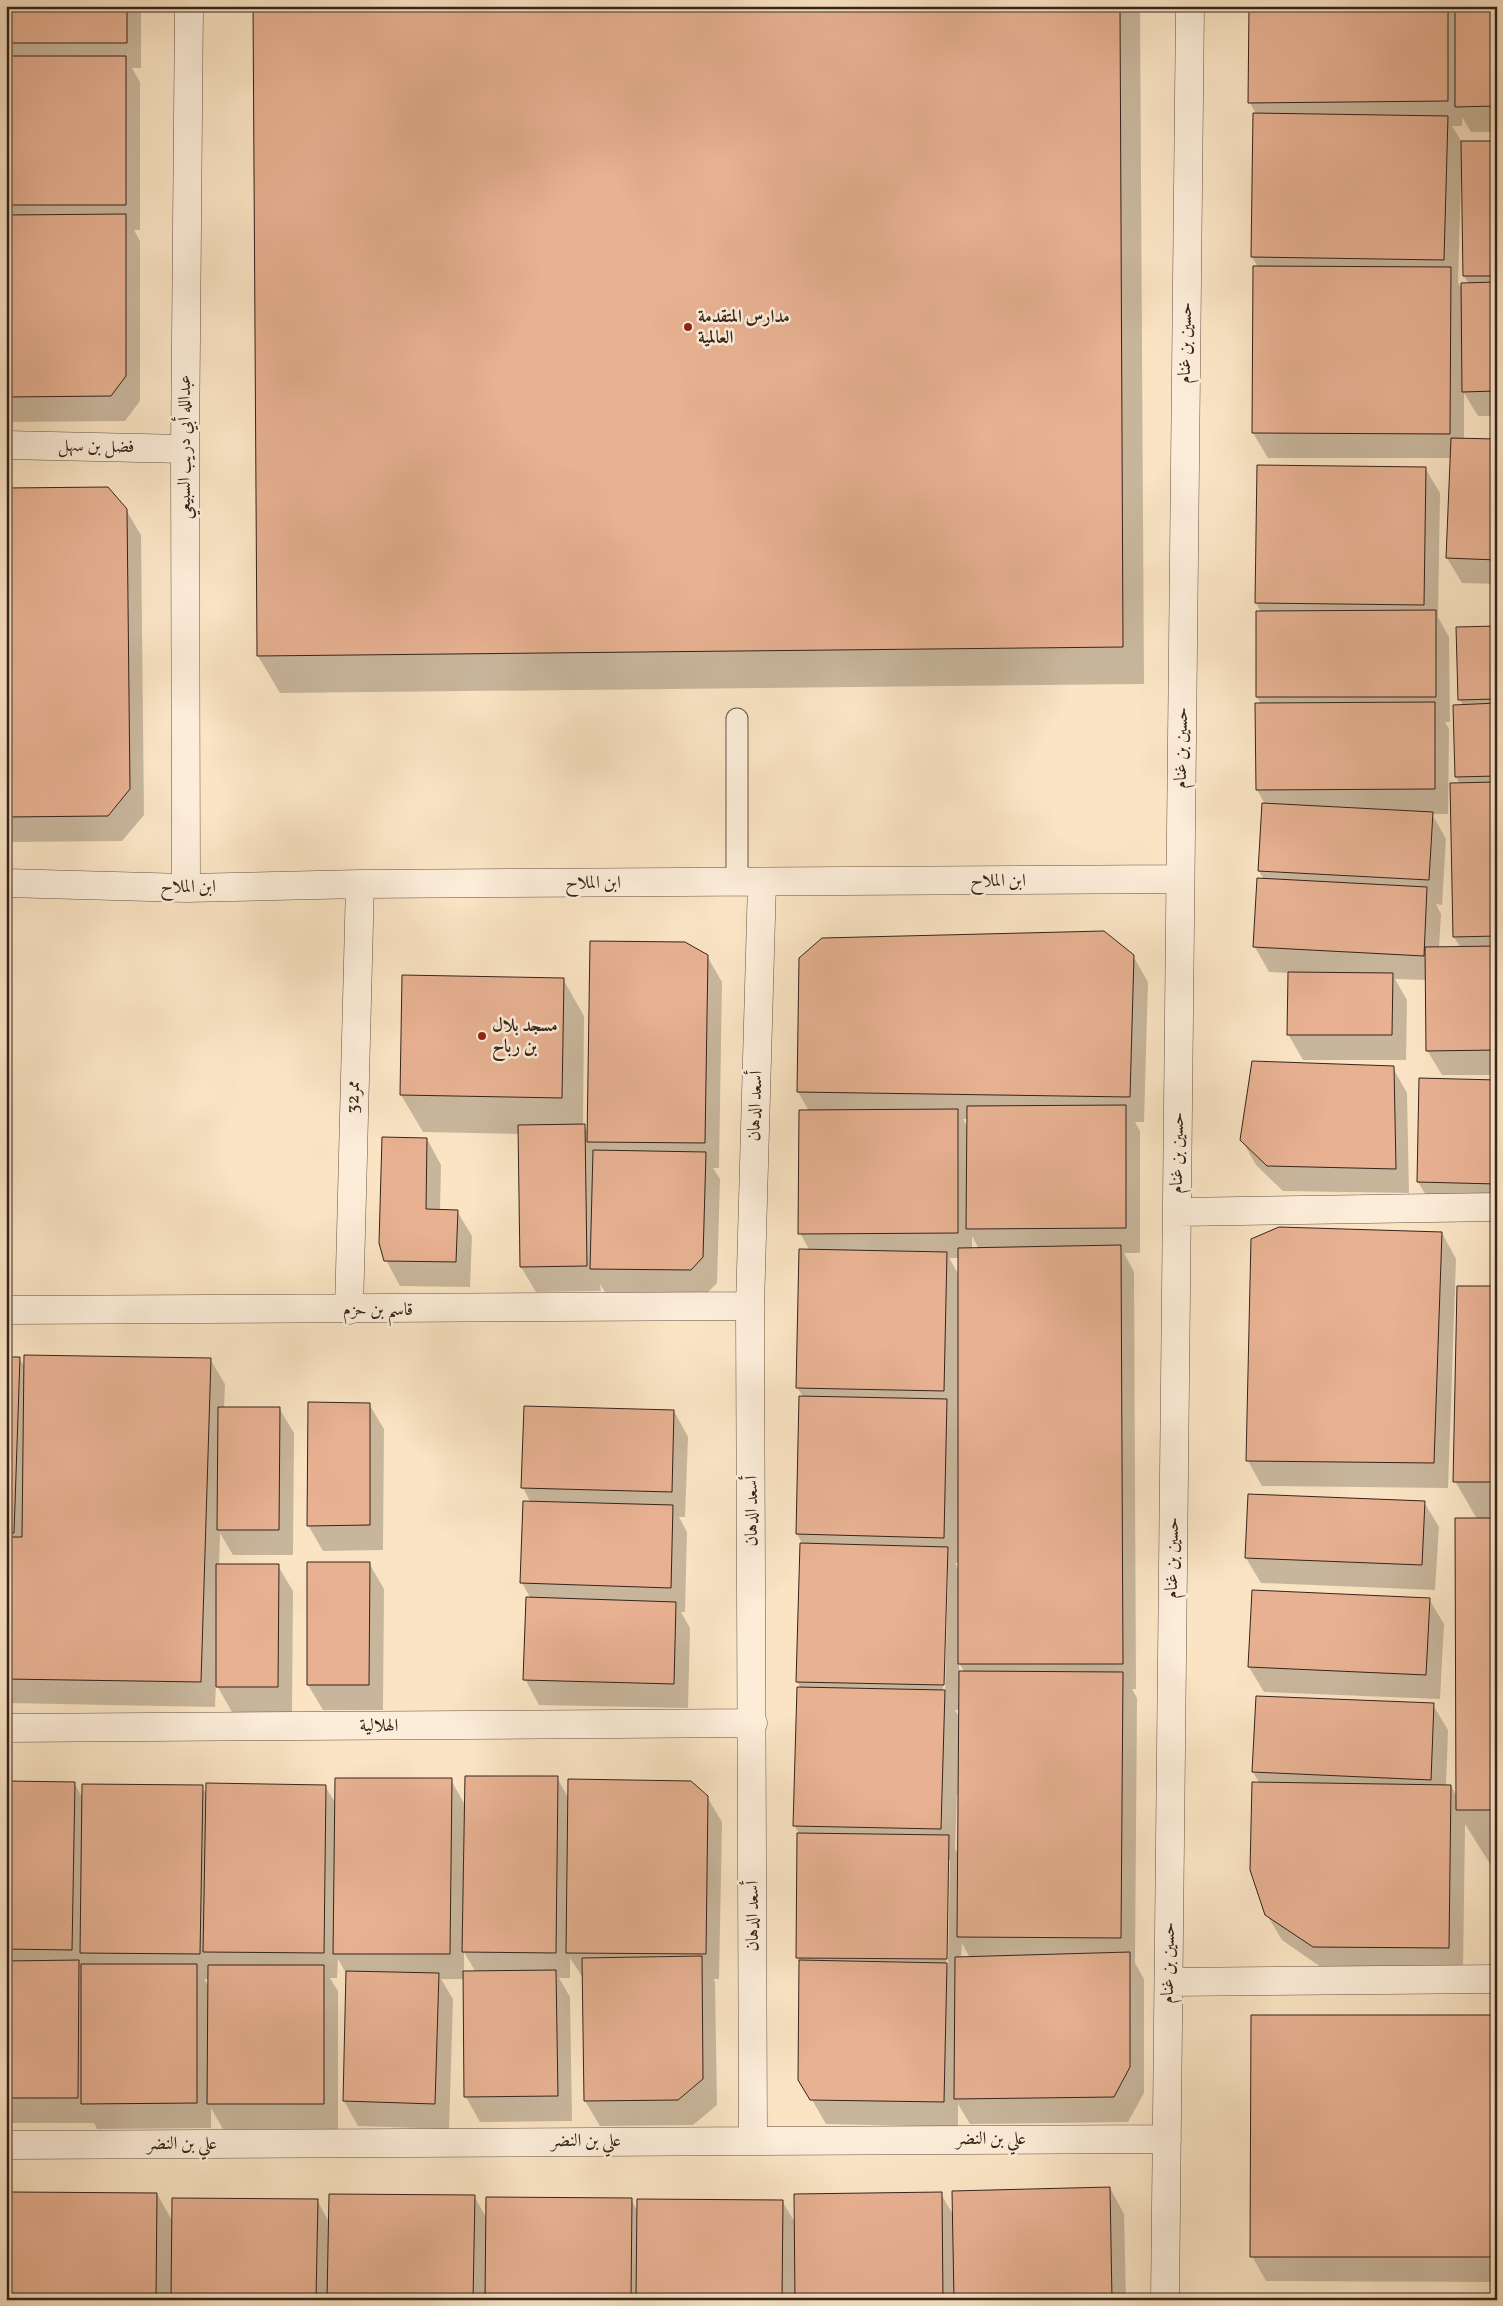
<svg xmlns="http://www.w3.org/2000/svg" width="1503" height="2306" font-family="Vollkorn,Amiri,serif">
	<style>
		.shadow { fill: #0003; fill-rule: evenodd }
		.building { fill: #e7b192; stroke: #36231b }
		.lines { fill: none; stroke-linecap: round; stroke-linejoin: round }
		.lane-casing { stroke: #675345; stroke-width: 23 }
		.street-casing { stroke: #675345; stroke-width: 29 }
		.lane { stroke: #fcedd9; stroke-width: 21 }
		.street { stroke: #fcedd9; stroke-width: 28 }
		.poi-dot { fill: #8f2418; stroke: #fcedd9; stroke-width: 2 }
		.labels { text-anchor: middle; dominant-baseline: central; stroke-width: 5; stroke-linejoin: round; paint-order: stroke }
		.poi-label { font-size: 18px; font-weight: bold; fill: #36231b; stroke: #fcedd9; text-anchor: start }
		.street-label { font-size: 18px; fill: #36231b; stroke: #fcedd9 }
	</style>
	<rect width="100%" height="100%" fill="#fae4c4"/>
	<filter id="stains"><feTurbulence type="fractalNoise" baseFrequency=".004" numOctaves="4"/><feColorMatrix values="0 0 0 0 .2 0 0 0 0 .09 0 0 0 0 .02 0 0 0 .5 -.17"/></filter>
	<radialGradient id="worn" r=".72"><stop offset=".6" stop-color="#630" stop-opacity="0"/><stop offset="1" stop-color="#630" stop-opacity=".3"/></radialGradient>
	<path class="shadow" d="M6,6h135v62h-9l8,14v148h-6l6,11v160l-15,20 -119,1z
		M254,6h886l4,678 -864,9 -22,-37z
		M1250,6h247v126h-26l-9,-15v9h-10l10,16h35v274h-19l-14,-23v46l33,2v143l-35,-1 -15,-25 5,-100h-184l-15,-25 5,-166 -6,-10 4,-143 -6,-11zM1461,180h2l1,96 5,8 -7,5 -4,-6z
		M1425,468l15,25 -2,124 11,20 1,85h-5l4,7 -1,85h-16l14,25 -4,66 -6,-1 5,10 -2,34h22l-7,-11 6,-153 -4,-7 7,-71 -3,-7 37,-72v448h-55l-15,-25v-70l-32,-1 12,21 -1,60h-103l-15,-26 1,-61 -20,-1 -14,-25 9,-67 -5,-9 4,-67h2l-8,-14 4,-86 -4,-7 1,-84 3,-1 -5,-9z
		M6,489l120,21 15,25 3,280 -22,26 -116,1z
		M707,956l15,26 -3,186h-6l7,11 -3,104 -12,12 -99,-1 -6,-10 1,7 -65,1 -15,-25 -1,-133 -97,-2 -22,-37 2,-118 160,2 21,37 -1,109 6,8z
		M1133,956l15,26 -4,140h-9l5,9v122h-16l10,19 2,417h-4l5,9 -2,265 9,16v114l-16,29 -158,2 -12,-20v23l-132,-3 -26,-45v-116l-3,-6 3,-122 -6,-10 7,-136 -4,-8 6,-136 -6,-11 3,-137h3l-6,-10 13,-136 -10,-18 9,-122 -11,-19zM963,1119h5v9zM972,1236l7,13h-7zM949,1258h10v17zM955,1563h4v7zM946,1571h2l-3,121h-2zM959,1663l6,10h-6zM955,1710h5v8zM957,1794h2v61l-4,-6zM947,1860h3l-2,106h-2zM962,1943l8,15h-9z
		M1393,1068l14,25 2,100 -126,-2 -27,-26 -14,-25z
		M1497,1081v127l-64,-1 -15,-25z
		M427,1139l14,26 -1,46h17l15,25 -2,51 -70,-1 -14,-26z
		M1442,1233l14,26 -8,229 -186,-2 -14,-25z
		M1497,1288v587l-32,-51 -2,149 -135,-1 -46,-32 -15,-25 -7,-131 -7,-12 180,-67 15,25 -2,56h5l6,11 20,-278 -22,-38z
		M6,1358l14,1 5,9 185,-9 15,25 -1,24h55l15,25 -1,122h-60l-13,-22 -1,33h59l15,25 -1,121h-60l-16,-28 -1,23 -209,-4z
		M369,1404l15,25 -1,121 -60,1 -15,-26z
		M674,1411l14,26 -3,80h-6l8,15 -2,80h-4l9,16 -2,80 -149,-3 -14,-26 6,-80 -9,-16 2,-81 7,1 -8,-15z
		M1249,1495l175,7 15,25 -4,63 -174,-7 -15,-25z
		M369,1563l15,26 -1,121h-60l-15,-25z
		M1429,1599l15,25 -4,75 -176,-7 -15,-25z
		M557,1778l12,21 138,-2 15,25 -3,157h-5l1,4 2,122 -24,20 -93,1 -15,-25 -2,-123 -13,-20v20h-11l11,19 2,124 -92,1 -14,-25 -2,-118h-23l12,20 -4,130 -91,-3 -14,-25 3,-126 -9,-16 -1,19h-7l8,13v138h-115l-12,-21v20l-114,1 -3,-6h-88v-341l68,1 9,16 119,-12 5,8 118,-9 11,18 115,-24 14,25zM464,1952l10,17 2,4h-12zM204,1979h5v8z
		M1497,2016v266l-231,-1 -14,-25z
		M1110,2188l14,26 2,86h-1115l146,-106 16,28 144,-22 12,22 145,-26 13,23 144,-19 7,12 144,-11 14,23 145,-30 13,22z"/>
	<path class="building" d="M6,6h121v37h-121z
		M253,6h867l3,641 -866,9z
		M1249,6h199v95l-200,2z
		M1455,6h42v100l-42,1z
		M6,56h120v149h-120z
		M1253,113l195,3 -4,144 -193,-3z
		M1461,141h36v135h-34z
		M126,214v162l-15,20 -105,1v-182z
		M1253,266l198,1 -1,167 -198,-1z
		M1497,282v109l-35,1 -1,-109z
		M1451,438l46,1v121l-51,-2z
		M1257,465l169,2 -2,138 -169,-2z
		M108,487l19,22 3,280 -22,27 -102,1v-329z
		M1436,610v87h-180v-86z
		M1497,626v73l-39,1 -2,-73z
		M1435,702v87l-179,1 -1,-87z
		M1497,703v73l-42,1 -2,-72z
		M1497,782v154l-44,1 -3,-154z
		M1262,803l171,9 -4,68 -171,-9z
		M1257,878l170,9 -3,69 -171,-9z
		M1104,931l30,24 -4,142 -333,-5 2,-134 23,-20z
		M590,941l95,1 23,13 -3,188 -118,-1z
		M1497,946v104l-71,1 -1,-104z
		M1288,972l105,1 -1,62h-105z
		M402,975l162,3 -2,120 -162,-3z
		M1252,1061l142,5 2,103 -129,-3 -27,-26z
		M1419,1078l78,2v104l-80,-2z
		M1126,1105v123l-160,1 1,-123z
		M958,1109v124l-160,1 1,-124z
		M585,1124l2,142 -67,1 -2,-142z
		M382,1137l45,1 -1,71 32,1 -2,52 -72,-1 -5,-18z
		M593,1150l113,2 -3,105 -12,13 -101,-1z
		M1279,1227l163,5 -8,231 -188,-2 5,-222z
		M1121,1245l2,419h-165v-416z
		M799,1249l148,3 -3,139 -148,-3z
		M1457,1286h40v196h-44z
		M24,1355l187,3 -10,324 -195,-3v-142h16z
		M6,1357h14l-6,176h-8z
		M799,1396l148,3 -3,139 -148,-4z
		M308,1402l62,1v122l-63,1z
		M524,1406l150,4 -2,82 -151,-4z
		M218,1407h62l-1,123h-62z
		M1248,1494l177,7 -3,64 -177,-7z
		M523,1501l150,4 -2,83 -151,-5z
		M1455,1518h42v292h-41z
		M800,1543l148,4 -4,138 -148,-3z
		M307,1562h63l-1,123h-62z
		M216,1564h63l-1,123h-62z
		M1252,1590l178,8 -4,77 -178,-8z
		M526,1597l150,5 -2,82 -151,-4z
		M959,1671l164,1 -2,266 -164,-1z
		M797,1687l148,3 -4,139 -148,-3z
		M1256,1696l178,7 -3,77 -179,-8z
		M465,1776h93l-2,177 -94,-1z
		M335,1778h117l-2,176h-117z
		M568,1779l123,2 17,15 -2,158 -140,-1z
		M6,1781l69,1 -3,168 -66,-1z
		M1252,1782l199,3 -2,163 -136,-1 -48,-32 -15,-45z
		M206,1783l120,2 -2,168 -121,-1z
		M82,1784l121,1 -3,169 -120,-1z
		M797,1833l152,2 -2,124 -151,-1z
		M1130,1952v115l-16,30 -160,2 1,-142z
		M702,1956l1,123 -25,21 -94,1 -2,-143z
		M79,1960l-1,138h-72v-137z
		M799,1960l148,3 -3,139 -134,-2 -12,-20z
		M81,1964h116v139l-116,1z
		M208,1965h116v139h-117z
		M556,1970l2,126 -94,1 -1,-126z
		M346,1971l93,2 -4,131 -92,-3z
		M1251,2015h246v242h-247z
		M1110,2187l2,113h-158l-2,-109z
		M11,2192l146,1 -1,107h-146z
		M942,2192l1,108h-148l-1,-106z
		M329,2194l146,1 -2,105h-146z
		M486,2197l146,1 -1,102h-146z
		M172,2198l146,1 -2,101h-145z
		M637,2199l146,1 -1,100h-146z"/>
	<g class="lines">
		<defs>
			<path id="lane" d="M737,882v-163"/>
			<path id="street" d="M6,445l179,4
				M6,883l180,5 174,-4 820,-5
				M186,888l-1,-439 4,-443
				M1177,1212l320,-5
				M6,1310l744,-4
				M349,1310l11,-426
				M6,1728l747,-5
				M1169,1982l328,-3
				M753,2141l-3,-835 12,-424
				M6,2145l1161,-6
				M1165,2300l25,-2294"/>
		</defs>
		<use href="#lane" class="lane-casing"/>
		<use href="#street" class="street-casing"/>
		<use href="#lane" class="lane"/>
		<use href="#street" class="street"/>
	</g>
	<g class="poi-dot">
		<circle cx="688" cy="327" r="5"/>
		<circle cx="482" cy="1036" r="5"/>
	</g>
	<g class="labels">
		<g class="poi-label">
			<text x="698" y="317">مدارس المتقدمة<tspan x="698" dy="21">العالمية</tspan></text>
			<text x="492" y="1026">مسجد بلال<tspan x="492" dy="21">بن رباح</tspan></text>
		</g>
		<g class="street-label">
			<text transform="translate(1186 343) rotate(-89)">حسين بن غنام</text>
			<text transform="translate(96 447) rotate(1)">فضل بن سهل</text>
			<text transform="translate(185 447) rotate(-90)">عبدالله أبي دريب السبيعي</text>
			<text transform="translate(1182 748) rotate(-89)">حسين بن غنام</text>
			<text x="998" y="881">ابن الملاح</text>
			<text x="593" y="883">ابن الملاح</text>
			<text x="188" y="887">ابن الملاح</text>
			<text transform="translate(354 1097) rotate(-88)">ممر32</text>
			<text transform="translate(756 1106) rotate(-88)">أسعد الدهان</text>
			<text transform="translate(1178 1153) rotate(-89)">حسين بن غنام</text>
			<text x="378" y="1310">قاسم بن حزم</text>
			<text transform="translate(752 1511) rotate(-90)">أسعد الدهان</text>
			<text transform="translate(1173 1558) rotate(-89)">حسين بن غنام</text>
			<text x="379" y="1726">الهلالية</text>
			<text transform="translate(753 1916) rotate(-90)">أسعد الدهان</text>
			<text transform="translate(1169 1963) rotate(-89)">حسين بن غنام</text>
			<text x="991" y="2139">علي بن النضر</text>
			<text x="586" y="2141">علي بن النضر</text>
			<text x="182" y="2144">علي بن النضر</text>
		</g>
	</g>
	<rect width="1503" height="2306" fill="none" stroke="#fae4c4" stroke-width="25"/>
	<rect x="8" y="8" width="1488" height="2291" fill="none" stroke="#36231b" stroke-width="2.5"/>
	<rect x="12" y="12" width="1478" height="2281" fill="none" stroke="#36231b"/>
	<rect width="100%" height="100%" filter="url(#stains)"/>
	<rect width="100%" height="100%" fill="url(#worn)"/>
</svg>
